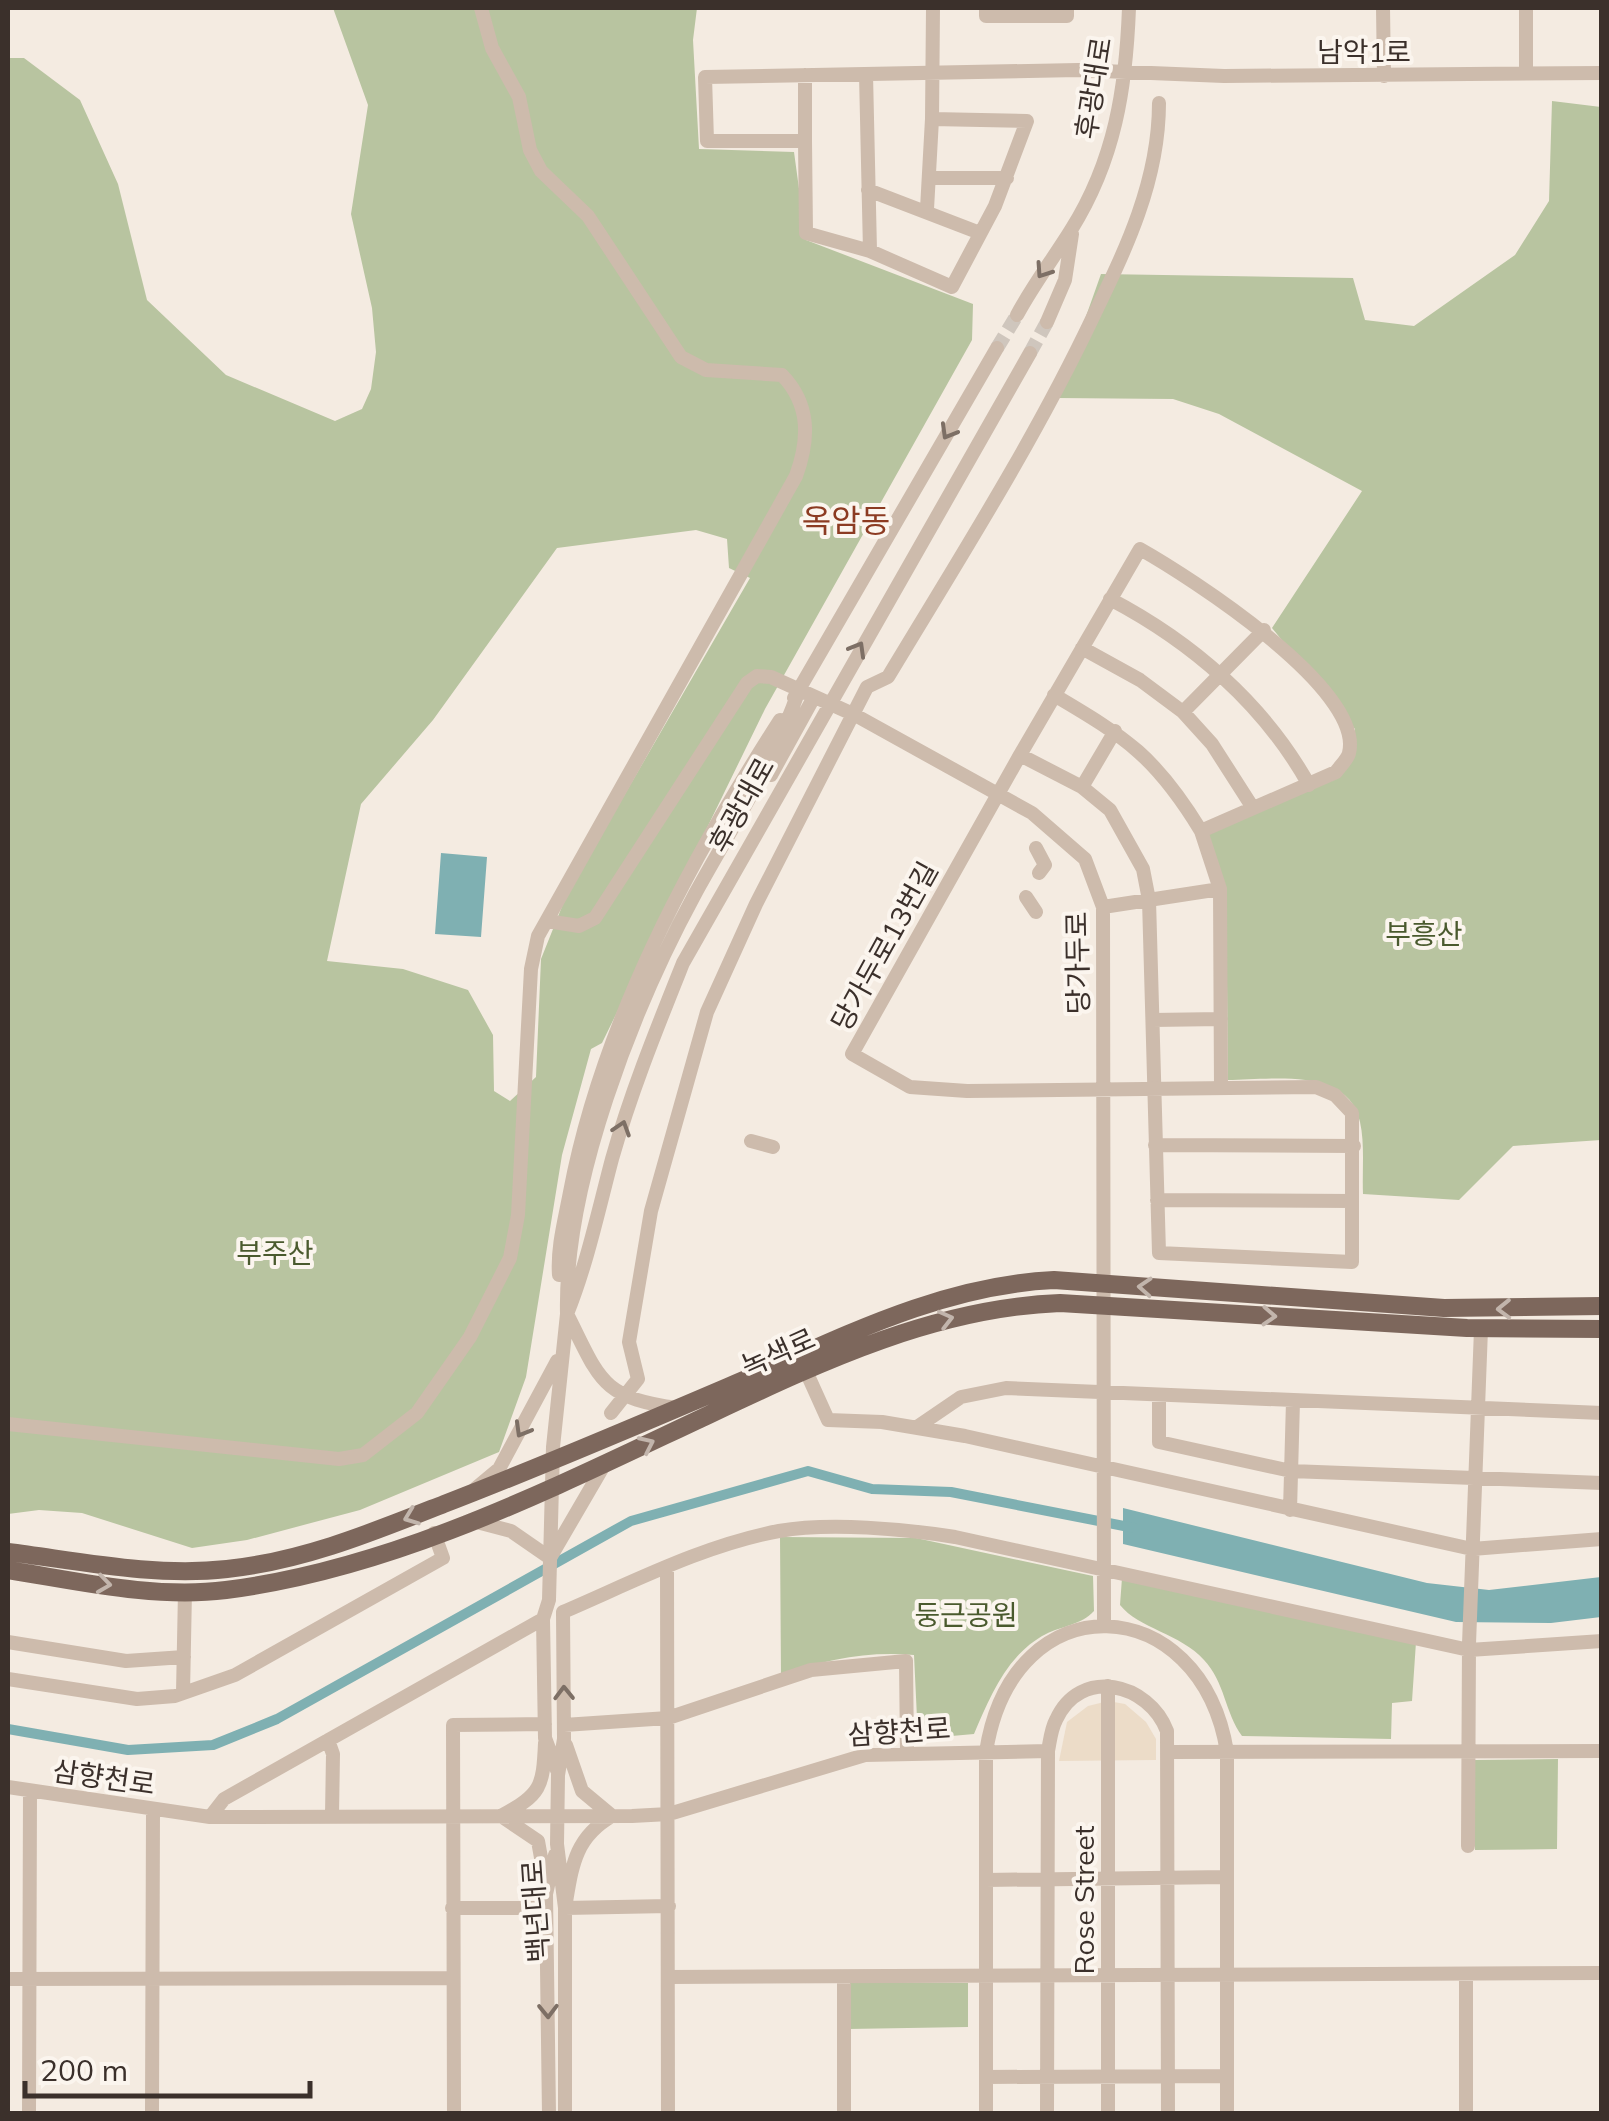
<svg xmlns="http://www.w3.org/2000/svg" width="1609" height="2121" font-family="Mulish,'Noto Sans KR',sans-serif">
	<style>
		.green { fill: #b8c4a0; fill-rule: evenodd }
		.plaza { fill: #ecdcc8 }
		.water { fill: #7fb0b2 }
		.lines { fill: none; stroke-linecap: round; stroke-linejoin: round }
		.canal { stroke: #7fb0b2; stroke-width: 10 }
		.minor-tunnel { stroke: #cfc6bd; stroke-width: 14; stroke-dasharray: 14 7; stroke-linecap: butt }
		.minor { stroke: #cdbbac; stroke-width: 14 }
		.major { stroke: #7d675c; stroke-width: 18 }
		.oneway { stroke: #7d6f65 }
		.oneway2 { stroke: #c2b5ac }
		.labels { text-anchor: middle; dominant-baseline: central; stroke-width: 8; stroke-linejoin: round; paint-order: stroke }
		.street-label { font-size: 28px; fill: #3b302b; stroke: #fbf5ee }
		.park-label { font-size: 28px; fill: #4a5a2e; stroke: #fbf5ee }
		.quarter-label { font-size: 32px; fill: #8c3b22; stroke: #fbf5ee }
	</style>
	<rect width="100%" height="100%" fill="#f4ebe1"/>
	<path class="green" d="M333,8h364l-4,32 6,109 95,3 12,88 167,64 -1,36 -207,369 -163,334 -11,6 -29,106 -36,222 -27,75 -139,58 -113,30 -55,8 -110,-35 -43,-3 -31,4v-1456h16l56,42 38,84 29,116 79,75 109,46 27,-12 9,-20 5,-37 -4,-44 -21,-94 17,-109zM696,530l31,9 2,29 21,10 -183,316 -26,65 -5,118 -26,24 -16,-10 -1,-56 -25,-45 -65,-21 -76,-8 34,-157 72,-84 124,-172z
		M1552,101l49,6v1033l-88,6 -54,54 -96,-6c-1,-23 2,-50 -3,-72 -11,-56 -91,-42 -132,-42l-2,-191 -19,-54 147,-78 1,-28 -83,-101 90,-137 -143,-77 -46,-15 -116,-1 44,-124 252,4 12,42 49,6 101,-71 34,-54z
		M780,1537l136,1 177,38 1,35c-13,14 -32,15 -48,23 -39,20 -56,63 -72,100l-56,5 -4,-84c-46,-4 -89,4 -133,21z
		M1122,1578l294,64 -4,59 -20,2 -1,36 -149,-3c-17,-23 -17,-54 -38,-76 -23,-26 -66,-32 -84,-55z
		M1558,1759l-1,90 -82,1v-90z
		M850,1982l118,1v44l-120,2z"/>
	<path class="plaza" d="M1108,1701l17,3 21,18 10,17v21l-97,1 8,-39 21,-16z"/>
	<path class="water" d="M441,853l46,4 -6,80 -46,-3z
		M1123,1508l304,75 62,7 112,-13v40l-50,6 -95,-1 -333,-78z"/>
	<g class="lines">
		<path class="canal" d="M8,1729l120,21 85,-5 64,-26 354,-198 177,-50 64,18 79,3 183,36"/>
		<path class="minor-tunnel" d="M997,348l20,-33
			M1030,353l17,-31"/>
		<path class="minor" d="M933,8l-1,111 95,2 -32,85 -43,81 -82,-36 -64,-18 -1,-92h-98l-2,-64 373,-7 146,6 378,-3
			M986,8v8h81v-8
			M1383,8l1,68
			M1526,8v65
			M866,74l4,177
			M805,75v66
			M929,178h78
			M868,190l112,43
			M927,209l5,-90
			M1017,315c16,-30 36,-56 54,-85 44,-70 55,-142 58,-222
			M1047,322l18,-42 7,-46
			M1110,599c82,43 154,105 199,186
			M1082,648l58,32 43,32 81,-82
			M799,690c-25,73 -67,137 -104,204 -62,114 -131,291 -128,420 20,-50 31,-102 45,-155 19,-67 45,-131 71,-196l347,-610
			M1054,695c73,43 102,62 147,136
			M794,698l203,-350
			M1183,712l29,32 41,64
			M1020,755l-168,299 58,33 57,4 349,-4 19,8 17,18v149l-193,-9 -10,-353 -6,-31 -33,-59 -28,-23 -62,-32 120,-206c48,27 225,140 209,204 -1,6 -9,13 -13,19l-135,59 19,58
			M771,775l43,-78
			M1082,787l33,-56
			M1036,848l9,17 -6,8
			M1026,897l10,15
			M1103,907l117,-18 1,199
			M547,921l32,5 16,-8 152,-235 10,-7 14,1 84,38 177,98 53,46 18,48 1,718
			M1153,1020l68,-1
			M751,1141l22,6
			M1155,1145l199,1
			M1157,1200l195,1
			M559,1275c-2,-28 6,-56 11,-83 32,-168 118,-329 210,-472
			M567,1314c33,65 33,84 111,94
			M805,1369l23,51 54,2 83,14 507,113 130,-10
			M1159,1395v47l132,29 311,12
			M611,1413l27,-34 -9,-37 22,-131 56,-199 49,-108 111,-217 21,-10c71,-118 145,-234 204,-358 34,-70 67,-138 67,-216
			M8,1424l331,35 24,-4 54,-42 53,-76 40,-79 8,-43 13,-246 7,-33 258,-460c13,-36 15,-71 -14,-101l-76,-5 -25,-13 -93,-141 -47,-45 -11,-21 -11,-53 -27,-49 -11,-40
			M917,1427l44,-30 45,-9 596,25
			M475,1489l24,-20 58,-108
			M1290,1510l3,-109
			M473,1521l38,10 39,27 53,-91
			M667,1567l1,547
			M563,1612c70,-30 141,-67 216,-81 51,-9 125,-2 176,6l514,113 133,-9
			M563,1612l1,127 -6,36 -1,69 8,64v206
			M8,1642l118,19 58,-4
			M8,1679l129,20 38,-3 60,-21 208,-117 -9,-25
			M183,1693l2,-102
			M564,1725l104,-7 143,-48 95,-9 1,90
			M328,1740l5,14 -1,61
			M566,1745l16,46 30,25c-38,22 -40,51 -47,92l104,-2
			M1168,1752l434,-1
			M557,1770l-12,-32 -2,-119 6,-19 4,-153 14,-133
			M8,1787l202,30 422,-1 37,-2 196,-59 183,-4
			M210,1817l14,-18 319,-180
			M1468,1846l1,-202 12,-315
			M545,1880l-7,-39 -37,-25c40,-22 42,-28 44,-73
			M986,1880l241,-3
			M452,1908h94
			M669,1977l933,-4
			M8,1979l445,-1
			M986,2077l241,-1
			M29,2114l1,-323
			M152,2114l1,-304
			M454,2114l-1,-389 92,-1
			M549,2114l-3,-220 9,-39
			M844,2114v-137
			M986,2114v-362c27,-173 215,-162 241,0v362
			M1047,2114l1,-363c2,-10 3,-22 8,-31 24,-54 93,-37 111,11l1,383
			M1108,2114v-428
			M1466,2114v-140"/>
		<path class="major" d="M8,1552c71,9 146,25 219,17 76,-8 146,-37 217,-65 104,-40 206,-84 309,-128 97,-43 193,-91 301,-96l390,28 158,-2
			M8,1570c70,11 146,29 218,20 167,-21 325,-101 476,-172 115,-54 230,-110 358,-115l407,25 135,1"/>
	</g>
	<defs><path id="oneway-chevron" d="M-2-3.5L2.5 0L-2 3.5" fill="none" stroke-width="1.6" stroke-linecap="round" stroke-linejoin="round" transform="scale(2.5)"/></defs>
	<g class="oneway">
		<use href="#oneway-chevron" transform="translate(1043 271) rotate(124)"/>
		<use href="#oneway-chevron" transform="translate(948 432) rotate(120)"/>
		<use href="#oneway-chevron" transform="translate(858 649) rotate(-60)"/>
		<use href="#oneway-chevron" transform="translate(622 1128) rotate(-72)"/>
		<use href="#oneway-chevron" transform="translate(522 1430) rotate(120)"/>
		<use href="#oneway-chevron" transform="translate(564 1693) rotate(-91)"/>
		<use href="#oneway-chevron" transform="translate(548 2011) rotate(89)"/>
	</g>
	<g class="oneway2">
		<use href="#oneway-chevron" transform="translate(1145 1287) rotate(-176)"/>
		<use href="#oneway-chevron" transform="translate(1504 1309) rotate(179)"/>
		<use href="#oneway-chevron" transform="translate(1269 1316) rotate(3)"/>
		<use href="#oneway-chevron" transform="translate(946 1319) rotate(-14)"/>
		<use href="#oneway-chevron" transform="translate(647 1444) rotate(-25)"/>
		<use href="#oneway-chevron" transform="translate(411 1517) rotate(159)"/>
		<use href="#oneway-chevron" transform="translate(104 1584) rotate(8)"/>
	</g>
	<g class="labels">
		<g class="street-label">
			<text x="1364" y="51">남악1로</text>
			<text transform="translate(1093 88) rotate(-81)">후광대로</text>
			<text transform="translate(741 805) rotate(-61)">후광대로</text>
			<text transform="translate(884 946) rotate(-61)">당가두로13번길</text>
			<text transform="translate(1077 963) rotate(-91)">당가두로</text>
			<text transform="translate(778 1352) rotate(-24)">녹색로</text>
			<text transform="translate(899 1731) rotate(-4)">삼향천로</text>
			<text transform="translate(104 1777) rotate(8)">삼향천로</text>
			<text transform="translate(1083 1900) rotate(-90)">Rose Street</text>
			<text transform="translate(535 1911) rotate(-94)">백년대로</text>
		</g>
		<g class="park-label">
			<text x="1424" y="933">부흥산</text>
			<text x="275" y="1252">부주산</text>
			<text x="966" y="1614">둥근공원</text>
		</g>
		<g class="quarter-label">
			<text x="846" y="520">옥암동</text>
		</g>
	</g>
	<rect width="1609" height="2121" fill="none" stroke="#3b302b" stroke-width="20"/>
	<path d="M25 2081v15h285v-15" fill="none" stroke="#3b302b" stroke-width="5"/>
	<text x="40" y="2081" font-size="30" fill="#3b302b" stroke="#fbf5ee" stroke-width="8" paint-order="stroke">200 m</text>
</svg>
